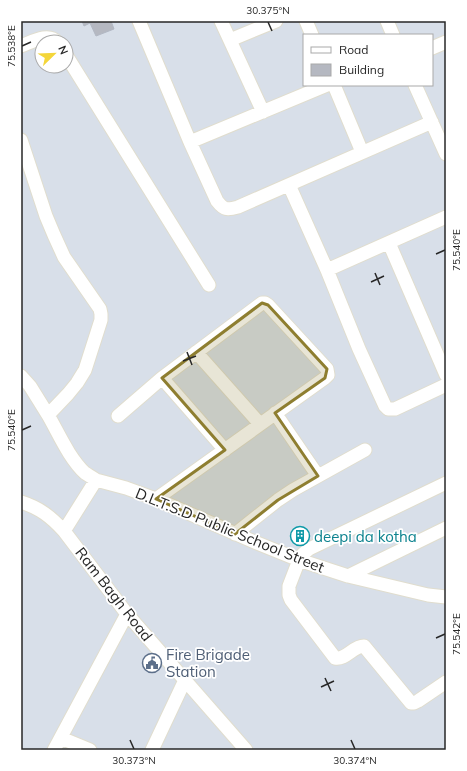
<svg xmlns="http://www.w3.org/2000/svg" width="467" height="771" font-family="Mulish,sans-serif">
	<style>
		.building { fill: #b5b8c1; stroke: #b2b8c4 }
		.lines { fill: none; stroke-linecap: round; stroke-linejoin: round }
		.minor-casing { stroke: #e0ddce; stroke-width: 15 }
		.minor { stroke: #fff; stroke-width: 13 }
		.marked { fill: #8e7e30; fill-opacity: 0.2; stroke: #8e7e30; stroke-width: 3; stroke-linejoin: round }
		.ticks { fill: none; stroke: #272727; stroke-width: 1.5 }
		.labels { text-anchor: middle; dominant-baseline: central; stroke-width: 3.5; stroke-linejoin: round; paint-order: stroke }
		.street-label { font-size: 15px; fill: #272727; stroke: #fff }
		.culture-label { font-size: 15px; fill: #0d838f; stroke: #fff; text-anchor: start }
		.service-label { font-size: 15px; fill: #4e5e75; stroke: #fff; text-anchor: start }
		.neatline { fill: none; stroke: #272727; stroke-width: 1.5 }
		.ticks-label { font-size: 10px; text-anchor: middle; fill: #272727 }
	</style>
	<rect width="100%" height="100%" fill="#d8dfe9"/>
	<path class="building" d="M82,21h29l3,8 -18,7 -6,-13 -6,3z
		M301,533l3,6 -4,4h-2l-6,-4z"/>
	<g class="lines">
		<defs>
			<path id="minor" d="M139,21l51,121 27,59c7,9 10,9 21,6l194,-85
				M221,21l42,91
				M306,21l6,14
				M387,21l6,14
				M230,40l46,-19
				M21,46c11,-4 27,-14 36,-4
				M432,48l14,-6
				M66,55l143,230
				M334,85l28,67
				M415,85l31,69
				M21,140l25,76 8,19 10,22 36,52 1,5v6l-16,50 -8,13 -9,11 -20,21c11,19 21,43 37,58 3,2 7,4 11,7
				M190,142l137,-57
				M289,185l38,85 32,79 26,57 3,3h7l51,-24
				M389,243l57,132
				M327,270l119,-53
				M196,352l64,72
				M21,376l9,10 18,29
				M162,378l63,72
				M275,413l43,63
				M118,416l44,-38 100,-75h3l3,2 59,64 1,6 -3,3 -169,121
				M446,483l-137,66 -6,5 -4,6 -10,26v9l2,5 44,58c11,2 18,-12 29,-12l47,57h3l4,-2 28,-19
				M21,502c19,6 30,15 43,29l63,83 119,136
				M64,531l32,-51 30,8 30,11 101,44 42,17 49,16 80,19 18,2
				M235,534l43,-34 15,-10 72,-40
				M348,576l98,-48
				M61,738l29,12
				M54,750l73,-136
				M152,750l33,-70"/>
		</defs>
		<use href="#minor" class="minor-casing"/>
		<use href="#minor" class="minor"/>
	</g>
	<path class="marked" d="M262,303l6,2 59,64 -2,9 -50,35 43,63 -40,24 -43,34 -79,-35 69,-49 -63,-72z"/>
	<path class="ticks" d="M268,22l4,9M22,46l9,-4M436,254l9,-4M375,273l5,12M371,282l13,-6M187,352l5,13M183,361l13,-5M22,430l9,-4M436,638l9,-4M325,678l6,13M321,687l13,-6M130,740l4,9M351,740l4,9"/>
	<defs>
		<symbol id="building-ring" viewBox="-11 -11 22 22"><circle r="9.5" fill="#fff" stroke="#0f9aa8" stroke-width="1.5"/><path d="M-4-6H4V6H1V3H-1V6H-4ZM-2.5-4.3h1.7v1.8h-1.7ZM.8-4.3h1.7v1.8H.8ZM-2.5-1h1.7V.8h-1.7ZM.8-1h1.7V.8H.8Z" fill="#0f9aa8"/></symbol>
		<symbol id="civic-ring" viewBox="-11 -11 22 22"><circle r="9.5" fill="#fff" stroke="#5c6f8a" stroke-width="1.5"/><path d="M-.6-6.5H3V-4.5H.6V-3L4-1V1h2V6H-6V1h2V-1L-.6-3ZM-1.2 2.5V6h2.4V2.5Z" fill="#5c6f8a"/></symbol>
	</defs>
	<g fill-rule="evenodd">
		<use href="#building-ring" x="289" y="525" width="22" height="22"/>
		<use href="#civic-ring" x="141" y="652" width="22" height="22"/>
	</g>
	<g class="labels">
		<g class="street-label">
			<text transform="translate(230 530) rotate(22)">D.L.T.S.D Public School Street</text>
			<text transform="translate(114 594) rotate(52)">Ram Bagh Road</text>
		</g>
		<g class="culture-label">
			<text x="314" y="536">deepi da kotha</text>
		</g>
		<g class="service-label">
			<text x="166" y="654">Fire Brigade<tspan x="166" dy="17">Station</tspan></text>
		</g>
	</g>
	<rect width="467" height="771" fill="none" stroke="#ffffff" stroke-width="44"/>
	<rect x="303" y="34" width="130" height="52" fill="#ffffff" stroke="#a9a9a9"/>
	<rect x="311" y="47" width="20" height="6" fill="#ffffff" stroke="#a9a9a9"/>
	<text x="339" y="54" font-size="12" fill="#272727">Road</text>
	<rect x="311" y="64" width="20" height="12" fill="#b5b8c1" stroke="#a9a9a9"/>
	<text x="339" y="74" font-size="12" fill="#272727">Building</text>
	<g transform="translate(54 54) rotate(67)"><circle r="19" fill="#ffffff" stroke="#a9a9a9"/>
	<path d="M0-3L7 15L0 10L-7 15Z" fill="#f4d63a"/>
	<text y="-6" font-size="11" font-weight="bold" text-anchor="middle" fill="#272727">N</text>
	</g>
	<rect x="22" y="22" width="423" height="727" class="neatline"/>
	<g class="ticks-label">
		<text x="268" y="14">30.375°N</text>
		<text transform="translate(11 46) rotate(-90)" y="4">75.538°E</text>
		<text transform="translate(456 250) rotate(-90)" y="4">75.540°E</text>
		<text transform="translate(11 430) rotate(-90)" y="4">75.540°E</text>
		<text transform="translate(456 634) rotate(-90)" y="4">75.542°E</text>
		<text x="134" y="764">30.373°N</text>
		<text x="355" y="764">30.374°N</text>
	</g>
</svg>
